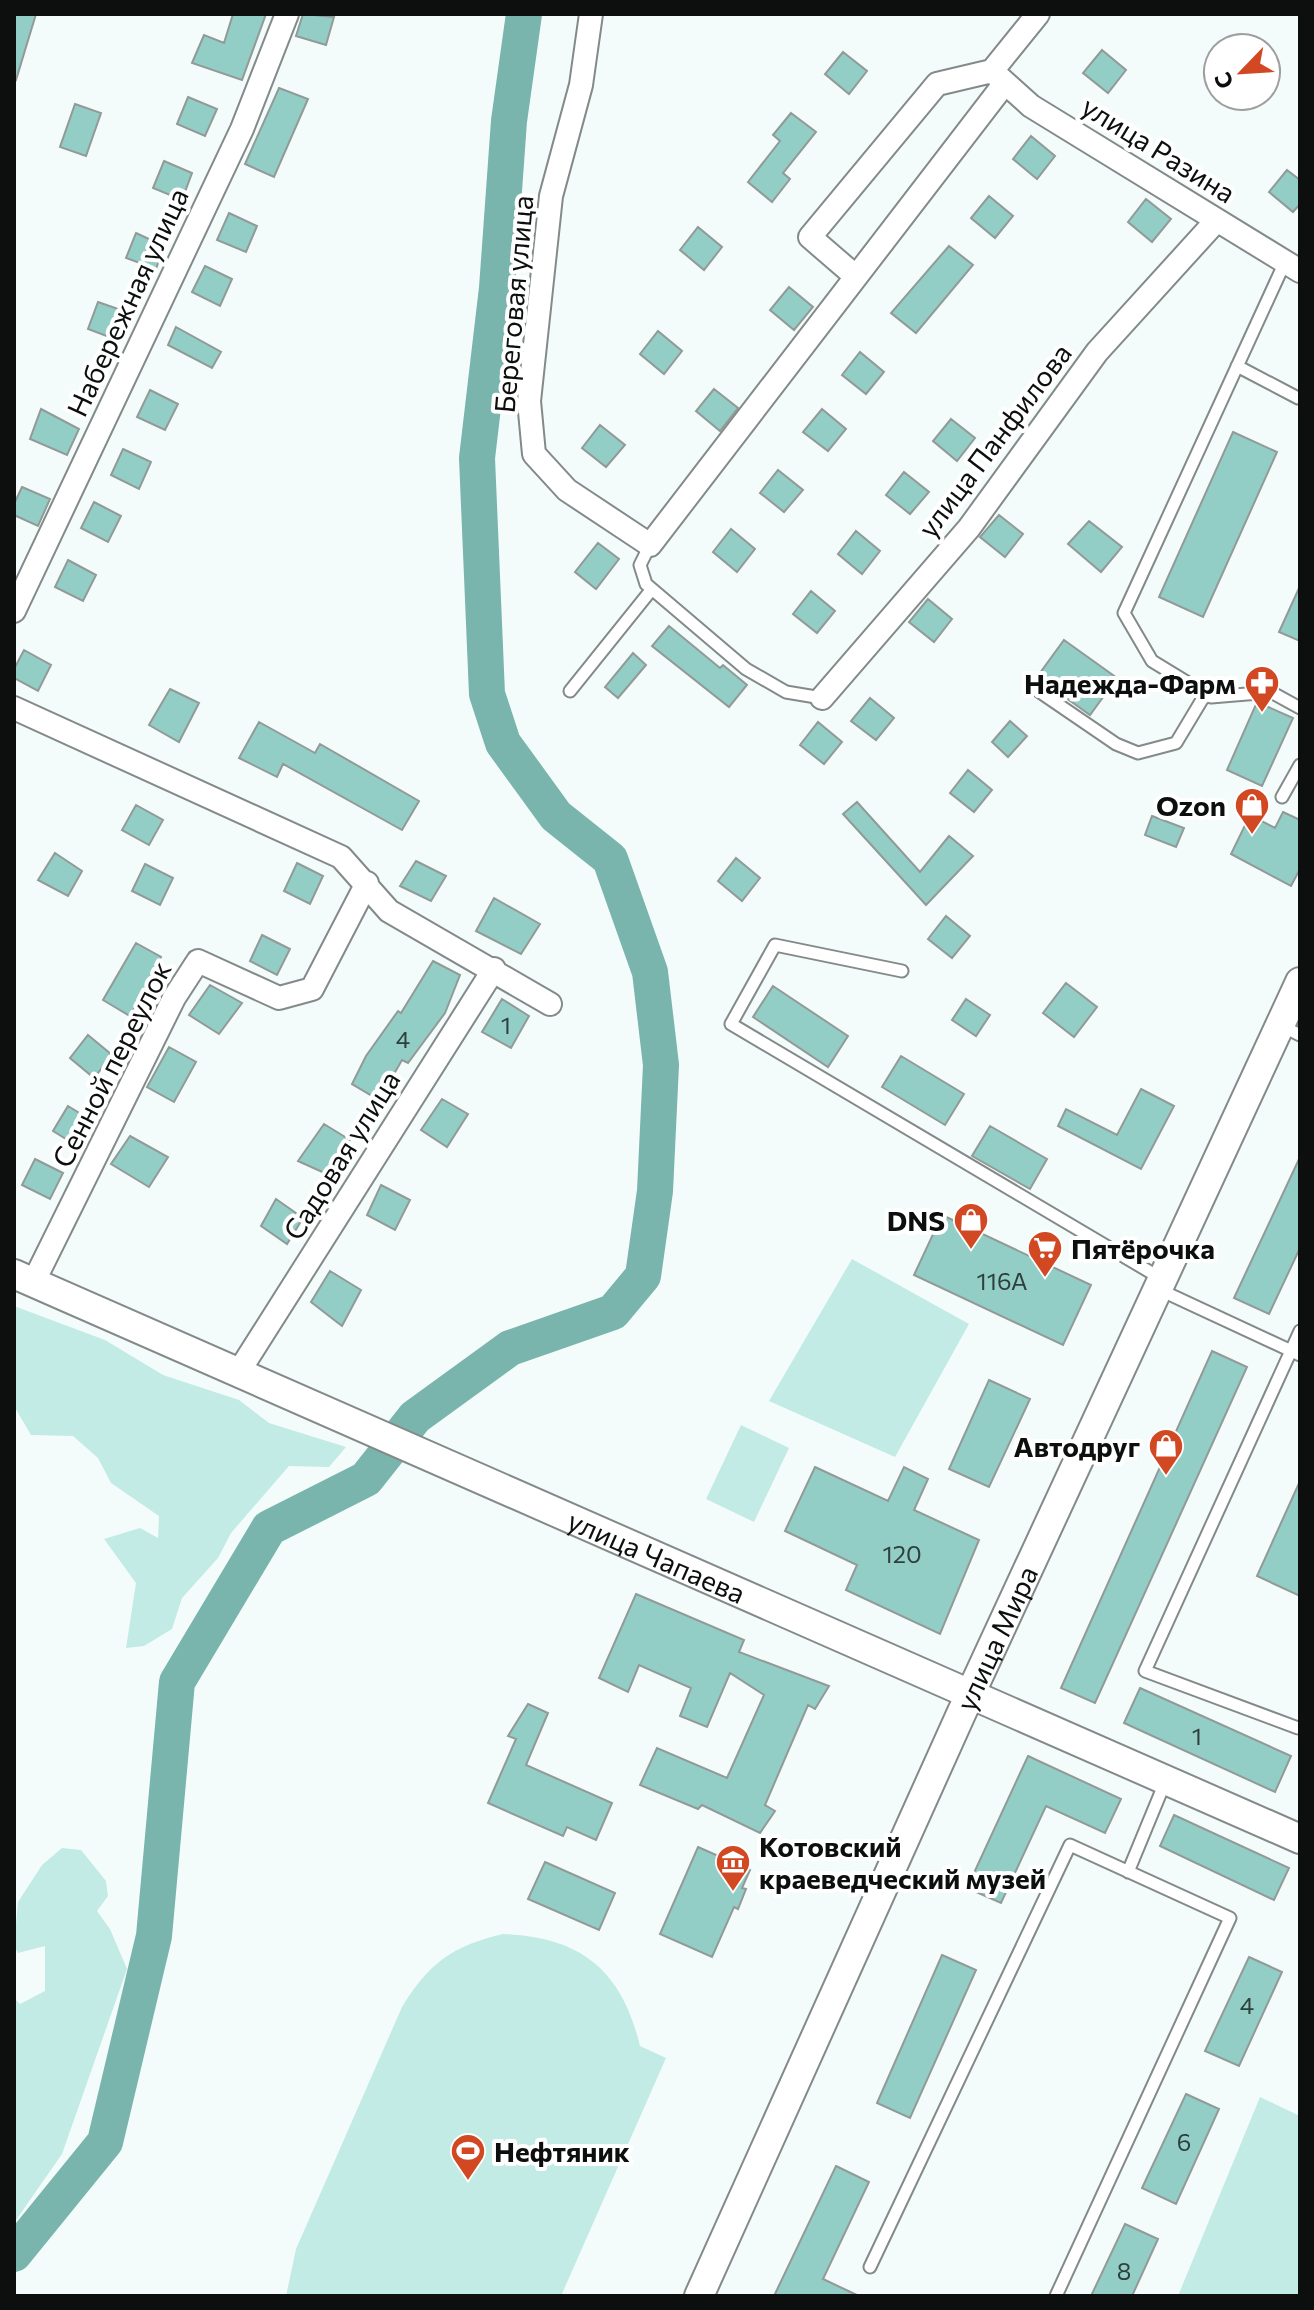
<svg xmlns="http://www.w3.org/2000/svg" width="1314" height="2310" font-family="Commissioner,sans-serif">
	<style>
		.green { fill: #c1ebe4 }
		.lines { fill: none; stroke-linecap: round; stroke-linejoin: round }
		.river { stroke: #79b5ad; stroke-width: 36 }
		.building { fill: #92cec6; stroke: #929a98; stroke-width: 2 }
		.service-casing { stroke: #838a89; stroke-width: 15 }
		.minor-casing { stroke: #838a89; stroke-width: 26 }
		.tertiary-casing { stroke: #838a89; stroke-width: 32 }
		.service { stroke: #fff; stroke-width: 11 }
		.minor { stroke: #fff; stroke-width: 22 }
		.tertiary { stroke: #fff; stroke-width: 28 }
		.labels { text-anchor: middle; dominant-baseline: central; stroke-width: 8; stroke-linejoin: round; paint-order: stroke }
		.number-label { font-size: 24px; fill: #2e3f3d }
		.street-label { font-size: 28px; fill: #0d0f0f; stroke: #fff }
		.poi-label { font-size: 28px; font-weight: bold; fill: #0d0f0f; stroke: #fff; text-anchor: end }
	</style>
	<rect width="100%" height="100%" fill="#f4fcfb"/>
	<path class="green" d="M852,1259l117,65 -74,133 -126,-56z
		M14,1306l91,34 58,35 76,25 30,23 77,24 -17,20 -40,-1 -58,67 -13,25 -36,40 -10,31 -28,17 -18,2 10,-65 -32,-44 36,-11 18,10 1,-22 -48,-33 -13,-25 -25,-22 -42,-1 -17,-29z
		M741,1425l48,23 -35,74 -48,-23z
		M62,1848l19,2 25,31 2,15 -11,15 13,18 17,40 -65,185 -48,69v-225l6,6 25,-13v-45l-27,7 -4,-7 4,-44 24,-37z
		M503,1934c78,3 119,36 137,112l26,12 -105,238h-275l10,-47 106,-242c27,-44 50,-61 101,-73z
		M1260,2097l40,19v180h-122z"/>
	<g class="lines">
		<path class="river" d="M14,2254l91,-112 49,-206 23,-254 92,-154 97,-49 49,-62 95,-69 103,-36 30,-36 12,-85 6,-126 -11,-93 -40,-113 -54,-43 -53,-73 -16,-49 -10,-236 20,-170 12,-167 15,-107"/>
	</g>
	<path class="building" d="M14,14h22l-20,66 -2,-1z
		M233,14h33l-24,66 -50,-17 12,-28 20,8z
		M303,14l31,3 -8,28 -30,-9z
		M1102,50l24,20 -18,23 -25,-20z
		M843,52l24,19 -18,23 -24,-20z
		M279,88l29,11 -34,78 -29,-13z
		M188,97l29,12 -12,27 -28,-12z
		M75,104l26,9 -15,43 -26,-9z
		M791,113l25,19 -33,41 7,6 -18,23 -24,-20 32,-41 -7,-6z
		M1031,136l24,20 -18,23 -24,-20z
		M164,161l28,12 -10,27 -29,-12z
		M1287,170l13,10v24l-7,8 -24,-20z
		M989,196l24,20 -18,22 -24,-20z
		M1146,199l25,20 -19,23 -24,-20z
		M229,213l28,13 -11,26 -29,-12z
		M698,227l24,20 -18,23 -24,-20z
		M136,233l28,13 -8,23 -30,-11z
		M949,246l24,19 -57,68 -25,-20z
		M205,266l27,13 -12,27 -28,-14z
		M789,287l24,20 -19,23 -24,-20z
		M98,302l29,10 -10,28 -29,-11z
		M176,327l45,25 -9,16 -44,-23z
		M658,331l24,20 -18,23 -24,-20z
		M860,352l24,20 -18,22 -24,-19z
		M714,389l24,19 -18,23 -24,-20z
		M150,390l28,14 -13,26 -28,-13z
		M41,409l38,20 -12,26 -37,-16z
		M822,409l24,20 -18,22 -25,-19z
		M951,419l24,19 -18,23 -24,-20z
		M600,425l25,20 -19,22 -24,-19z
		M1233,432l44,20 -74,165 -44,-20z
		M123,449l28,13 -12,27 -28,-14z
		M778,470l25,20 -19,22 -24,-19z
		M904,472l25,20 -19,22 -24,-19z
		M22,487l28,12 -12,27 -24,-11v-11z
		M94,502l27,14 -13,26 -27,-14z
		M999,515l24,19 -18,23 -25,-20z
		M1089,521l33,26 -21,25 -33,-28z
		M731,529l24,20 -18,23 -24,-20z
		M856,531l24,20 -18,23 -24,-20z
		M598,543l21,16 -23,30 -21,-17z
		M68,560l28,15 -13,26 -28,-14z
		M1300,586v55l-21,-9z
		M811,591l24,20 -18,22 -24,-19z
		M928,599l24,20 -18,23 -25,-20z
		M669,626l51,42 3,-3 24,20 -18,22 -77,-61z
		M1064,640l53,38 -27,37 -53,-38z
		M24,650l27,15 -13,26 -24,-13v-9z
		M633,653l13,12 -28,33 -13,-11z
		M170,689l29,14 -20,39 -30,-17z
		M870,698l24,20 -18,22 -25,-19z
		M1257,702l36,16 -31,68 -35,-16z
		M1010,721l17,15 -19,21 -16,-15z
		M259,722l56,31 5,-9 99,57 -17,29 -119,-66 -6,13 -38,-19z
		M818,722l24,20 -18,22 -24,-19z
		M968,770l24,20 -18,22 -24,-19z
		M857,802l63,70 29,-36 24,20 -47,49 -83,-91z
		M136,805l27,15 -14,25 -27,-15z
		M1283,812l17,8v49l-9,17 -60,-32 19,-39 25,13z
		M1152,816l32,12 -8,19 -31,-12z
		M55,853l27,18 -14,25 -30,-16z
		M736,858l24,20 -18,23 -24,-20z
		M416,861l30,15 -15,25 -31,-15z
		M297,863l26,13 -13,28 -26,-13z
		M145,864l28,14 -13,27 -28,-14z
		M494,898l46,26 -19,30 -45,-23z
		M946,916l24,20 -18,22 -24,-19z
		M262,935l28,14 -13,26 -27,-14z
		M136,943l25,14 -31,59 -27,-16z
		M433,961l27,14 -15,38 -37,50 -6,-3 -23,40 -27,-16 14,-28 32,-45 3,2z
		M1066,983l31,24 -23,30 -31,-24z
		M210,985l32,18 -23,31 -30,-19z
		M773,986l75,50 -20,31 -75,-50z
		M502,999l27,17 -18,32 -29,-16z
		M966,999l24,16 -14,21 -24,-16z
		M88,1035l24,20 -18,23 -24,-20z
		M169,1047l27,15 -22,40 -27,-15z
		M901,1056l63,38 -19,31 -63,-38z
		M1141,1089l33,17 -33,63 -83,-43 8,-17 51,26z
		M442,1099l26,15 -21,33 -26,-17z
		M68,1106l26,16 -15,25 -26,-16z
		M324,1124l26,16 -19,36 -33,-15z
		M990,1126l57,33 -17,30 -58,-33z
		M130,1136l38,21 -19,30 -38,-23z
		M1300,1157v91l-31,66 -35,-16z
		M35,1159l28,14 -13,26 -28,-14z
		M381,1185l29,15 -15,30 -28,-15z
		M276,1199l27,19 -16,26 -26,-18z
		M942,1215l149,70 -28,60 -149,-70z
		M330,1271l31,19 -19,36 -31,-24z
		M1212,1351l35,16 -152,336 -34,-15z
		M989,1380l41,19 -41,88 -40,-18z
		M815,1467l73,34 16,-34 24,12 -14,31 65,30 -39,94 -94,-44 11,-25 -72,-34z
		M1300,1481v115l-43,-20z
		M636,1594l108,46 -5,12 90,34 -14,23 -7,-4 -43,100 10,6 -15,22 -58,-28 -4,4 -58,-24 17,-37 70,30 37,-83 -34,-22 -23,54 -27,-11 11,-28 -52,-23 -11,27 -29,-14z
		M1140,1688l151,68 -16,36 -151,-69z
		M528,1704l20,9 -22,52 86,38 -16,37 -29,-13 -4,9 -75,-33 28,-64 -8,-3z
		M1028,1756l93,43 -16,34 -59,-27 -45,97 -34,-15z
		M1174,1815l115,53 -15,32 -114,-54z
		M698,1847l52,23 -8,18 4,1 -8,20 -4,-2 -22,50 -52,-23z
		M545,1862l70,31 -16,37 -71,-31z
		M942,1955l34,15 -66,148 -33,-15z
		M1249,1957l33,15 -43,94 -34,-15z
		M1186,2094l33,15 -43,95 -34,-16z
		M836,2166l33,16 -46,97 36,17h-85z
		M1125,2224l33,15 -26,57h-41z"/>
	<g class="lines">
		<defs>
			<path id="service" d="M1285,262l-161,351 28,48 59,36 60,-5 29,16
				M1237,366l61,32
				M650,545l-10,20 6,19 100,85 40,23 36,6
				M1037,690l79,54 22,9 38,-10 30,-50
				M570,691l82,-102
				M1282,797l18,-32
				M902,971l-127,-26 -44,79 431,255
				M1280,1025l20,10
				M1158,1289l142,66
				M1298,1728l-153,-57 155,-340
				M1128,1872l38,-92
				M870,2267l200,-422 160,73 -174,378"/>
			<path id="minor" d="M591,14l-10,71 -30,111 -22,205 5,53 33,36 83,55 355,-462
				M992,71l39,35 269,165
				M992,71l46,-57
				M854,275l-44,-38 127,-153 55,-13
				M14,611l228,-482 45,-115
				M822,698l147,-170 128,-176 120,-132
				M14,708l327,149 48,54 161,93
				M33,1283l141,-285 24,-37 81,37 33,-9 55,-106
				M238,1373l256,-404"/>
			<g id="tertiary">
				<path id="s1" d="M14,1274l1286,565"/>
				<path id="s2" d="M699,2296l262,-582 339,-732"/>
			</g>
		</defs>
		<use href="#service" class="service-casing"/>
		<use href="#minor" class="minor-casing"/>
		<use href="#tertiary" class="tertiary-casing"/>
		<use href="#service" class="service"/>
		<use href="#minor" class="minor"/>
		<use href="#tertiary" class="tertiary"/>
	</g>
	<defs>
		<symbol id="pharmacy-pin" viewBox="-11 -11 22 30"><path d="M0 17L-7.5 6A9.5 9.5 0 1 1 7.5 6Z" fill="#d14822" stroke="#fff"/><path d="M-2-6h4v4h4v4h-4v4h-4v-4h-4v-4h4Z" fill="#fff"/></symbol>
		<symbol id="shop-pin" viewBox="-11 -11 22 30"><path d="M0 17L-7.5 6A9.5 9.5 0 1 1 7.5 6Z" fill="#d14822" stroke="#fff"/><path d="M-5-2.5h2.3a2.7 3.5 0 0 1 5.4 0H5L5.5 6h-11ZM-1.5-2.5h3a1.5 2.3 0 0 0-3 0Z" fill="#fff"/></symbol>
		<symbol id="supermarket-pin" viewBox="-11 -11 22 30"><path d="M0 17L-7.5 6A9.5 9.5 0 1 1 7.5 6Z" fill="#d14822" stroke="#fff"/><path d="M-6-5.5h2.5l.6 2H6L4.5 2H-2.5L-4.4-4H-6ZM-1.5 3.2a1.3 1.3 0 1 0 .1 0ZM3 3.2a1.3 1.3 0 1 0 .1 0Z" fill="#fff"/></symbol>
		<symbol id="museum-pin" viewBox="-11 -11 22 30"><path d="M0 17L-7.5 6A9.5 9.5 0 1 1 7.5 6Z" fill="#d14822" stroke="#fff"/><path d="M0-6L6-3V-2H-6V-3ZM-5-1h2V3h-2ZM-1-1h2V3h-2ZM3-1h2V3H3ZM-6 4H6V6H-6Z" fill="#fff"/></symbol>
		<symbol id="stadium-pin" viewBox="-11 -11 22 30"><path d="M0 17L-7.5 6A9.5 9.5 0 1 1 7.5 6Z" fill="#d14822" stroke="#fff"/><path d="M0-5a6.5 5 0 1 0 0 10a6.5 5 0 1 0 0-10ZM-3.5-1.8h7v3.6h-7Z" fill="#fff"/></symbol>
	</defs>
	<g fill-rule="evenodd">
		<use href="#pharmacy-pin" x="1242" y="663" width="40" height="54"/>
		<use href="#shop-pin" x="1232" y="785" width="40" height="54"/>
		<use href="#shop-pin" x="951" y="1200" width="40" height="54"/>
		<use href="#supermarket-pin" x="1025" y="1228" width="40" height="54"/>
		<use href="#shop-pin" x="1146" y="1426" width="40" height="54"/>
		<use href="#museum-pin" x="713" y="1842" width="40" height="54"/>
		<use href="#stadium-pin" x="448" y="2131" width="40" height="54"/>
	</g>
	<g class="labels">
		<g class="number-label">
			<text x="506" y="1024">1</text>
			<text x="403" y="1038">4</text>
			<text x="1002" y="1280">116А</text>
			<text x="902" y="1553">120</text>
			<text x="1197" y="1735">1</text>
			<text x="1247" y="2004">4</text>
			<text x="1184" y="2141">6</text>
			<text x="1124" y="2270">8</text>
		</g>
		<g class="street-label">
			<text transform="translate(1159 149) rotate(32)">улица Разина</text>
			<text transform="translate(127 302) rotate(-65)">Набережная улица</text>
			<text transform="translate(513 304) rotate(-85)">Береговая улица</text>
			<text transform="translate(994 440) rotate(-53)">улица Панфилова</text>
			<text transform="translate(111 1064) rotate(-63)">Сенной переулок</text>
			<text transform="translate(341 1155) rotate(-58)">Садовая улица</text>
			<text stroke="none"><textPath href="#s1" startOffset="702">улица Чапаева</textPath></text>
			<text stroke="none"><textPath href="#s2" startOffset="722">улица Мира</textPath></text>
		</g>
		<g class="poi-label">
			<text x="1236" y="683">Надежда-Фарм</text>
			<text x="1226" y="805">Ozon</text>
			<text x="945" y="1220">DNS</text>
			<text x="1071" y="1248" text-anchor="start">Пятёрочка</text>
			<text x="1140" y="1446">Автодруг</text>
			<text x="759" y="1846" text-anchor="start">Котовский<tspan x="759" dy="32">краеведческий музей</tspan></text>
			<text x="494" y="2151" text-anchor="start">Нефтяник</text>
		</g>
	</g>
	<rect width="1314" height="2310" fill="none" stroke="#0d0f0f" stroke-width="32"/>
	<g transform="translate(1242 72) rotate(245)"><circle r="38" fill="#ffffff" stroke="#9e9f9f" stroke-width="2"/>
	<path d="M0-6L14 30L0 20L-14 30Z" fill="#d14822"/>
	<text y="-12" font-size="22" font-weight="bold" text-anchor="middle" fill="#0d0f0f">С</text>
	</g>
</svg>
